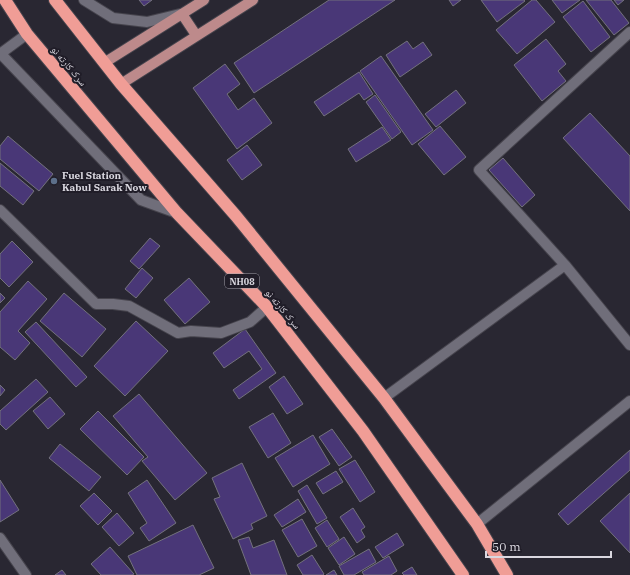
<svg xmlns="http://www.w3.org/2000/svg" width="630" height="575" font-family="'IBM Plex Serif','Noto Naskh Arabic',serif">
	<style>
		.building { fill: #493777; stroke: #73717d }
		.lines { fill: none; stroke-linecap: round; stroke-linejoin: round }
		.minor-casing { stroke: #46444d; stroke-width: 12 }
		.major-casing { stroke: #46444d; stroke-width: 12 }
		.highway-casing { stroke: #46444d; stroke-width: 14 }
		.minor { stroke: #706e7a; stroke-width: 10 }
		.major { stroke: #bd8a8b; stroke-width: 10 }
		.highway { stroke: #f09d96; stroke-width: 12 }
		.service-dot { fill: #5c6f8a; stroke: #201d28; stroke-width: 1.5 }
		.labels { text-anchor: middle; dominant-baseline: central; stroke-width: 4; stroke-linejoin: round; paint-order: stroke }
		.shield { fill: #201d28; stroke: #a2a0a9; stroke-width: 1 }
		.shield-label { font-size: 9px; font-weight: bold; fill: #dad8e0 }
		.street-label { font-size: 10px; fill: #dad8e0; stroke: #201d28 }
		.poi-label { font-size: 10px; font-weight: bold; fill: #dad8e0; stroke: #201d28; text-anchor: start }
	</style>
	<rect width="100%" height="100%" fill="#292732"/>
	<path class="building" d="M139,0h13l-8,6z
		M329,0h66l-141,93 -20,-30z
		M449,0h12l-8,6z
		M481,0h43l1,1 -28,21z
		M532,0h4l19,22 -38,32 -21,-24z
		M552,0h28l-18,13z
		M586,0h25l18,23 -15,12z
		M614,0h10l-6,5z
		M583,1l27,36 -19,15 -28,-35z
		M546,39l20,25 -8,7 8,10 -24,20 -28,-36z
		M407,41l6,8 10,-7 9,13 -32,22 -14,-22z
		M381,56l52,74 -21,15 -52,-74z
		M225,64l15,20 -13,10 11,16 16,-12 18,25 -35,26 -44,-61z
		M359,72l14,22 -9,6 -5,-7 -35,23 -10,-14z
		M456,90l10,13 -30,24 -11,-13z
		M375,95l26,37 -9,7 -26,-37z
		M590,113l40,43v55l-67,-73z
		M440,126l26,31 -22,18 -26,-31z
		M382,127l9,13 -35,22 -8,-13z
		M8,136l45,38 -14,17 -39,-32v-13z
		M247,145l15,20 -20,15 -15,-20z
		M503,158l32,37 -13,12 -33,-37z
		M0,163l34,28 -11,14 -23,-19z
		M150,238l10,8 -21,23 -9,-8z
		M12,241l21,21 -24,25 -9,-9v-24z
		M142,268l11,10 -17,20 -11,-9z
		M189,278l21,24 -25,22 -21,-24z
		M28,281l19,18 -29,32 12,12 -15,17 -15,-13v-35z
		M0,293l5,5 -5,5z
		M64,293l42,36 -24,28 -42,-36z
		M136,321l32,30 -43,45 -31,-30z
		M36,322l51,55 -11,10 -51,-55z
		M245,329l31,44 -37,26 -6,-9 29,-21 -13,-18 -25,17 -11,-15z
		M284,376l19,28 -16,10 -18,-27z
		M36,379l12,13 -42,38 -6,-6v-13z
		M0,385l5,5 -5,6z
		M139,394l68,79 -32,27 -33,-39 6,-4 -35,-41z
		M50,397l15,17 -17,15 -15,-18z
		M98,411l46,46 -17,18 -47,-46z
		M273,413l18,30 -23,15 -19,-31z
		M332,429l20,28 -13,9 -20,-29z
		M313,435l17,29 -37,23 -18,-29z
		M60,444l41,33 -12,14 -40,-33z
		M630,450v20l-62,55 -10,-11z
		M355,460l20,32 -15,10 -21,-33z
		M242,463l25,53 -16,8 2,5 -20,10 -19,-40 6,-2 -8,-19z
		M336,471l7,11 -20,12 -7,-11z
		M0,480l19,30 -19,12z
		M147,480l29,43 -27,18 -9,-13 7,-5 -19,-30z
		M307,485l20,33 -10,6 -19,-33z
		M94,493l18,18 -14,14 -18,-19z
		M630,493v60l-30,-32z
		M298,499l8,13 -24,15 -8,-12z
		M353,508l12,19 -4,3 4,7 -8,6 -17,-26z
		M117,513l17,20 -15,13 -17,-19z
		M302,519l15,27 -19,11 -16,-27z
		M327,520l12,19 -12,8 -12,-19z
		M193,525l21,43 -15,7h-62l-9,-19z
		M397,533l7,12 -21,13 -8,-11z
		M249,537l4,11 21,-8 13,35h-36l-13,-35z
		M344,537l11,17 -16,11 -11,-17z
		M110,547l24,27 -2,1h-31l-10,-11z
		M369,549l7,13 -22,13h-10l-5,-9z
		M312,555l12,19 -1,1h-20l-6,-10z
		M389,556l8,15 -6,4h-27l-2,-3z
		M412,567l5,8h-13l-2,-2z
		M62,570l4,5h-11z
		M334,570l3,5h-11z"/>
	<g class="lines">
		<defs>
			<path id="minor" d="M84,0l29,18 34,4 33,-8
				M0,53l141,147 36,13
				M0,54l27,-20
				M0,210l96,94h17l16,2 49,27 13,-2 30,2 29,-11 17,-15
				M565,265l65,80
				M384,398l181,-133 -86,-95 151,-138
				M477,524l153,-123
				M0,538l26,37"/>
			<path id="major" d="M182,14l14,21
				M104,63l100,-63
				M121,84l132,-84"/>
			<path id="highway" d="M5,0l22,34 150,179 90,94 96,124 100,144
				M55,0l66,84 115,132 148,182 93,126 30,51"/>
		</defs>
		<use href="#minor" class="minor-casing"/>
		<use href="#major" class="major-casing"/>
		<use href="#highway" class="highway-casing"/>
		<use href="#minor" class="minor"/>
		<use href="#major" class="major"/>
		<use href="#highway" class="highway"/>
	</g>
	<circle class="service-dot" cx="54" cy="181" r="4"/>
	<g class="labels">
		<rect class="shield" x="225" y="274" width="34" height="14" rx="3"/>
		<g class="shield-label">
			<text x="242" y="281">NH08</text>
		</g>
		<g class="street-label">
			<text transform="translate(69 66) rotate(50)">سرک کارته نو</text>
			<text transform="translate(283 309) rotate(50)">سرک کارته نو</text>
		</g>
		<g class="poi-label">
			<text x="62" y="175">Fuel Station<tspan x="62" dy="12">Kabul Sarak Now</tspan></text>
		</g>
	</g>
	<path d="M486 551v6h125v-6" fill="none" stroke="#dad8e0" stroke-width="2"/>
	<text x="492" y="551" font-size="12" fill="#dad8e0" stroke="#201d28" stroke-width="3" paint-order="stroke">50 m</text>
</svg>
